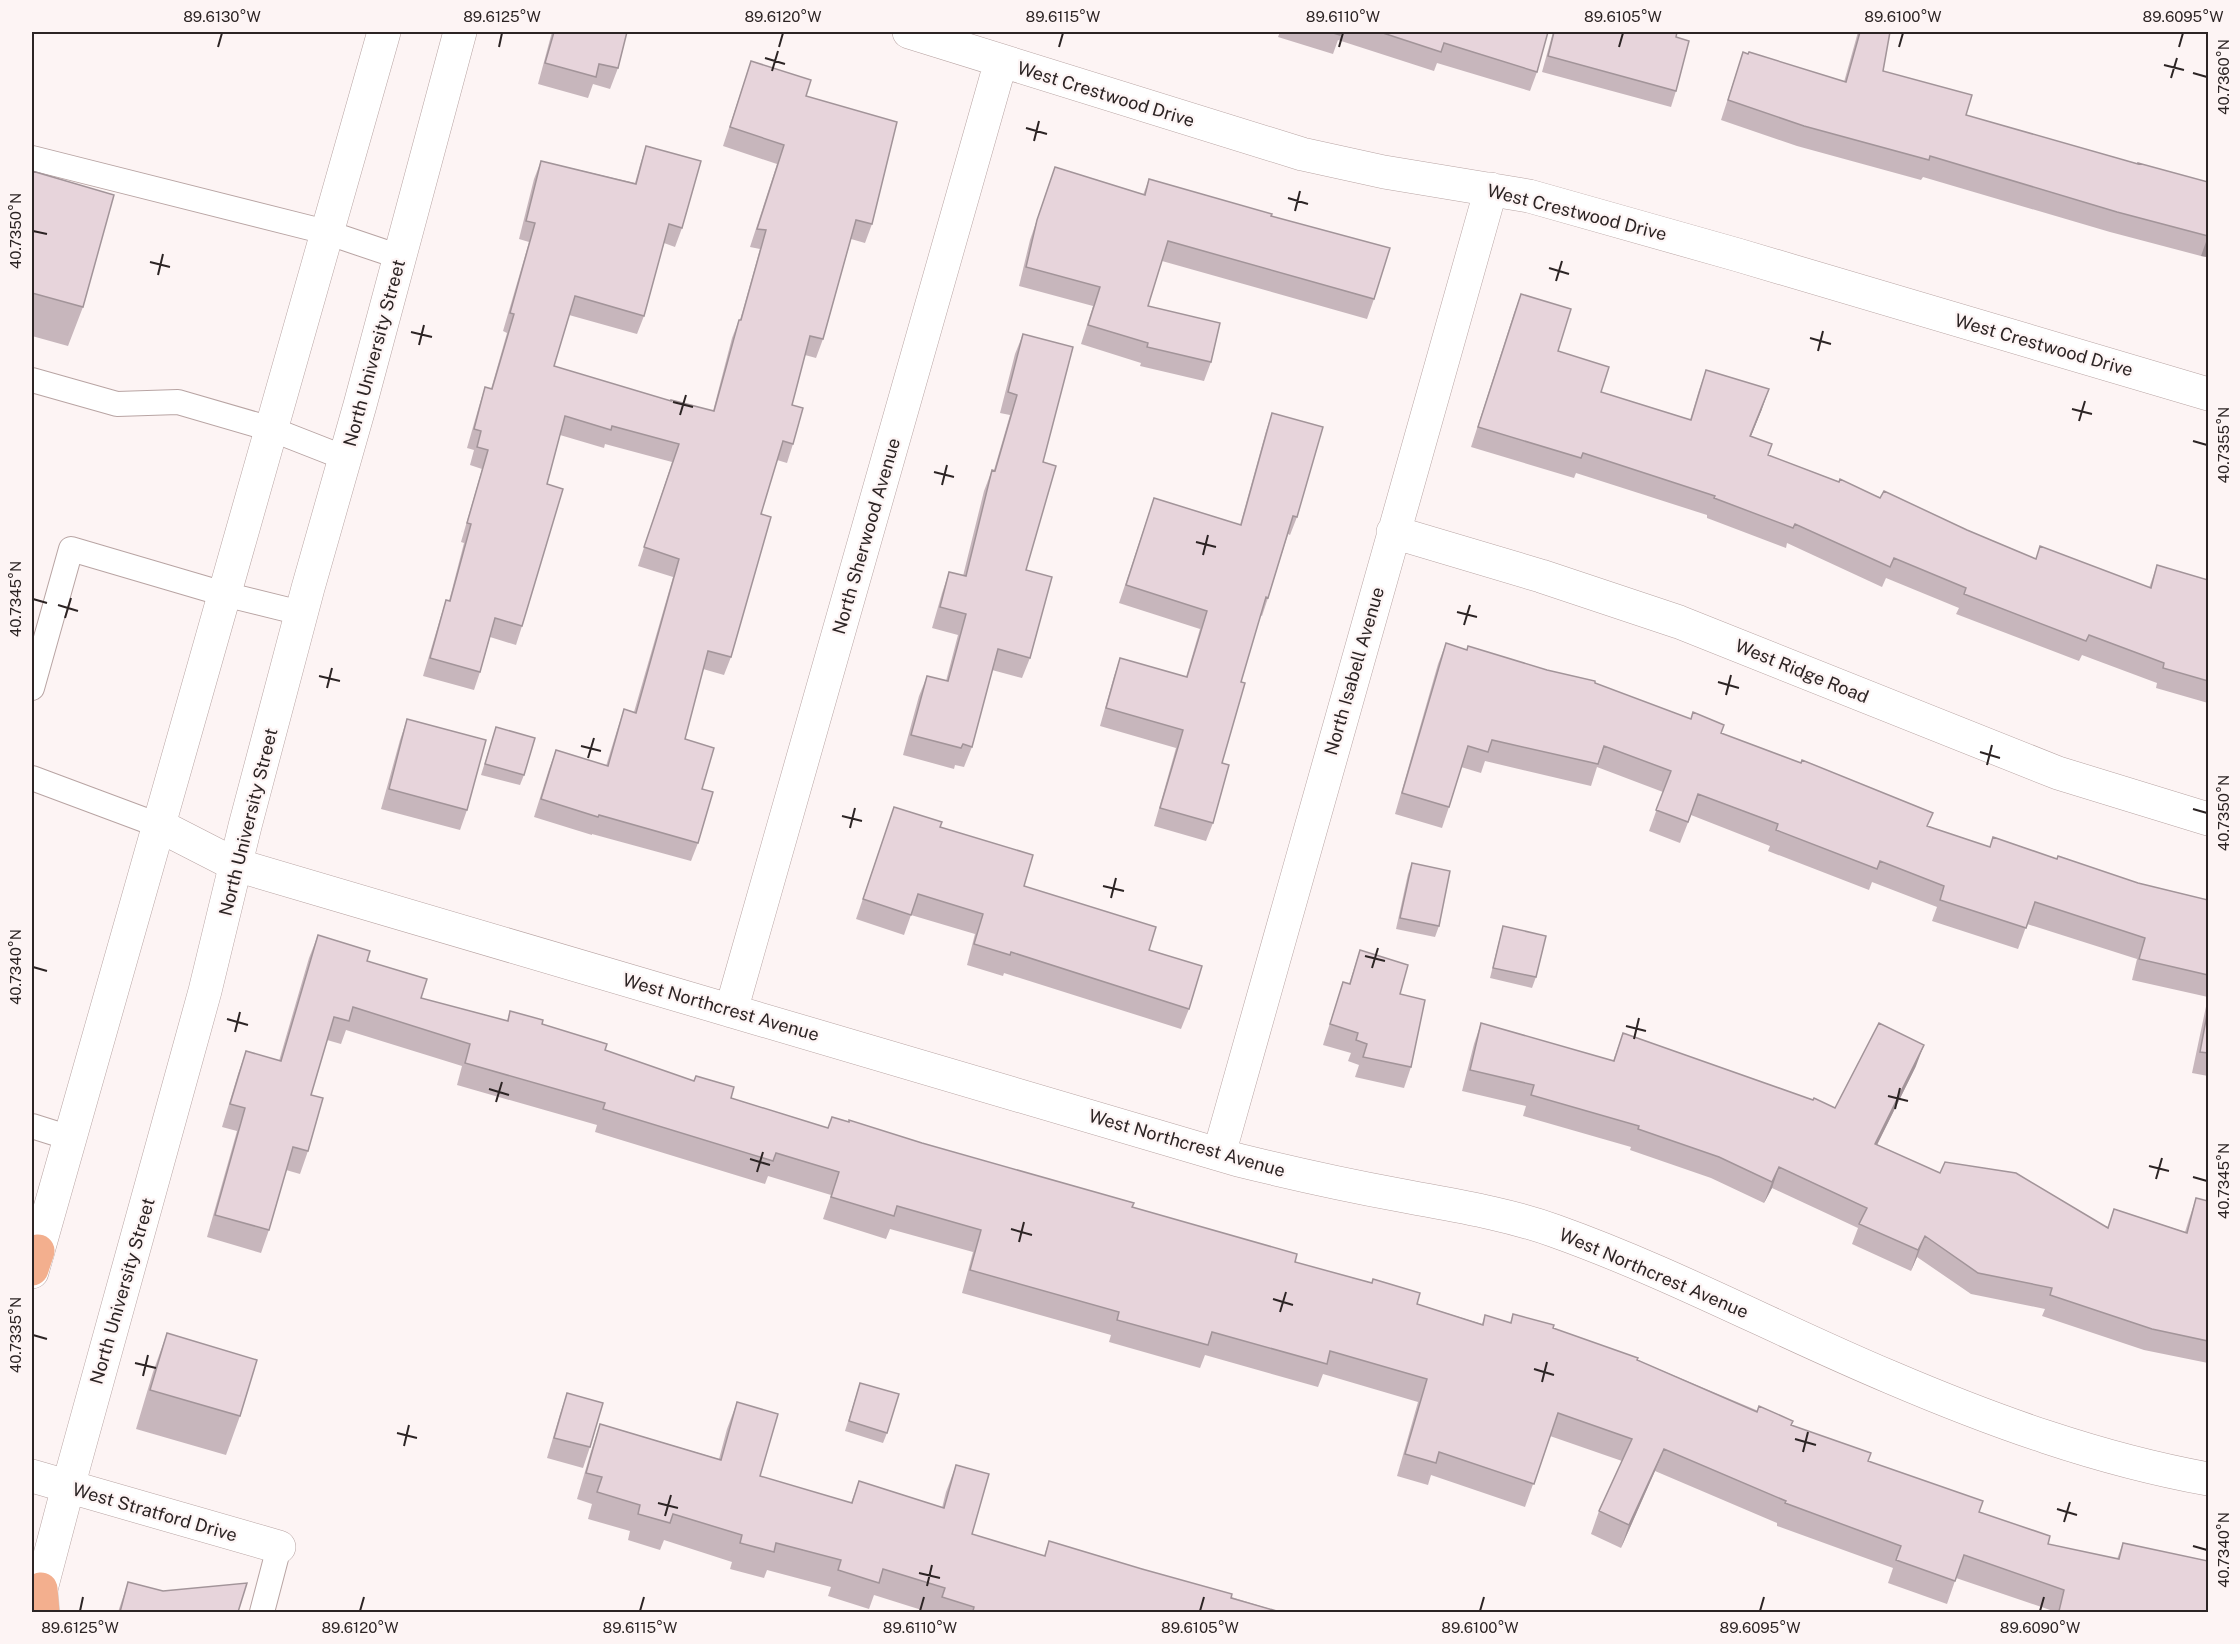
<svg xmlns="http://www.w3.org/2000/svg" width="2240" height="1644" font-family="'Public Sans',sans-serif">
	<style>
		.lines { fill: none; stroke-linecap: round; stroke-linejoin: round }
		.service-casing { stroke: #b8a4a3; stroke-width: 26 }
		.minor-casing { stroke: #b8a4a3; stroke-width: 34 }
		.secondary-casing { stroke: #b8a4a3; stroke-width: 34 }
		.trunk-casing { stroke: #d5d3d3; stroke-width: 34 }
		.service { stroke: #fff; stroke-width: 24 }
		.minor { stroke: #fff; stroke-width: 33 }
		.secondary { stroke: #fff; stroke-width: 33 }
		.trunk { stroke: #f3af8e; stroke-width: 33 }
		.wall { fill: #c7b6bc }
		.shaded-wall { fill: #a29499 }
		.building { fill: #e7d4db; stroke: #a29499; stroke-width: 1.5 }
		.ticks { fill: none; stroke: #2c2424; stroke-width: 2 }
		.labels { text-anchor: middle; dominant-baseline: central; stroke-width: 4.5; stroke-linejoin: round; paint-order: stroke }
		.street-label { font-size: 18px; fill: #2c2424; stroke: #fdf4f4 }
		.neatline { fill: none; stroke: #2c2424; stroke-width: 2 }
		.ticks-label { font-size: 15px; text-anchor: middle; fill: #2c2424 }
	</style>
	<rect width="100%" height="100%" fill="#fdf4f4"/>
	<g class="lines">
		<defs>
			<path id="service" d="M32,158l294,74 74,25
				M32,380l85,24 61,-2 93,27 74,29
				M32,688l39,-139 153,45 77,19
				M32,778l126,47
				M32,1126l38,12
				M262,1612l17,-65"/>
			<path id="minor" d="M909,32l393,122 82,18 145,24 209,59 470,139
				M1393,532l148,44 138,46 379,151 150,46
				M158,825l78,40 1002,295c53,13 107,25 161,35 52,10 106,18 156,36 115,41 223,99 335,146 103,44 208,82 318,102
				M731,1011l270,-950
				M1219,1154l272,-965
				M32,1476l247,71"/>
			<path id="secondary" d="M32,1272l352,-1240
				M35,1612l33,-125 137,-496 40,-165 63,-238 52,-183 100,-373"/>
			<path id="trunk" d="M32,1269l6,-18
				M41,1589l2,23"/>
		</defs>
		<use href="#service" class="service-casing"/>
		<use href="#minor" class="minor-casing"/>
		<use href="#secondary" class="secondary-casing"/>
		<use href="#trunk" class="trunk-casing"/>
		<use href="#service" class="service"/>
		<use href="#minor" class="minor"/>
		<use href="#secondary" class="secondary"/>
		<use href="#trunk" class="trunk"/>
	</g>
	<path class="wall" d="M552,32h75l-9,36 -8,21 -17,-5 -5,14 -50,-14z
		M1280,32h268l-11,40 -7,19 -93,-28 -3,8 -96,-31 -5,14 -55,-17z
		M1553,32h124l-1,5v54l-5,16 -129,-35z
		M1858,32h32l-7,39 83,44 172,49 70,18v73v-1l-1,3 -6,-1 -91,-24 -187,-55 -2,3 -124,-34 -76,-26 22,-68 101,30z
		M751,61l55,35 66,128 -7,19 -14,-4 -28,100 -7,19 -11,-3 -13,50 1,39 -6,19 -10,-3 -16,54 -30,143 -7,18 -21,-6 -18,70 17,50 -4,54 -7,18 -99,-27v1l-58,-18 15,-48 7,-19 50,16 12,-39 6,-18 10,3 39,-135 -35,-11 34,-104 -67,-18 -1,4 -44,-13 -13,49 -25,142 -6,19 -26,-8 -10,35 -6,18 -51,-14 17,-57 6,-19 3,1 15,-58 -3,-1 21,-73 -12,-4 4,-15 -7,-2 12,-42 6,-19 6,2 16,-56 -4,-2 26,-89 -10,-3 15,-60 7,-18 94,22 5,-18 6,-19 36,82 -7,19 -11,-4 -20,73 -7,18 -68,-19 -15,51 117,35 42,10 19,-73 7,-18h1l20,-71 -10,-2 27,-83 -54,-18z
		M1055,167l88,28 6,-16 122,37 103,83 -7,20 -205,-58 -14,45 63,56 -7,19 -64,-15 1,-3 -60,-19 12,-38 -74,-20 11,-46z
		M32,171l51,136 -15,39 -36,-10z
		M1521,294l37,57 43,41 89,28 9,-30 7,-20 56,39 -11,27 17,19 199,75 69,29 113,29 8,-23 51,15v123l-52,-15 1,-5 -75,-28 -3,6 -123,-47 3,-6 -73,-30 -4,9 -95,-44 -1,5 -79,-30v-3l-131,-42 -2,5 -103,-31 43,-134z
		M1023,334l20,128 -17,108 4,88 -8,20 -30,-8 -20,77 -8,20 -9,-2 -1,4 -51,-14 16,-59 8,-20 19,5 12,-46 -26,-7 10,-35 7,-21 14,4 21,-85 8,-21h2l16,-55 -10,-2 15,-59z
		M1272,413l25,104 -7,18 -2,-1 -20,64 -6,18 -2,-1 -19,67 -19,81 -9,60 -7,18 -52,-15 22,-78 -76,-22 14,-50 6,-18 66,19 14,-48 -81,-26 35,-105 86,27 26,-94z
		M1446,643l21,7 80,20 48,13 126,50 207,93 62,21 67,12 81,24 70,17v176l-16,-3 16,-76 -76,-17 5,-21 -110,-35 -9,25 -86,-28 5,-14 -65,-25 -3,8 -101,-39 2,-5 -79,-31 -11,28 -31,-12 14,-39 -66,-25 -6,19 -106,-25 -4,12 -20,-6 -12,40 -7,21 -47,-14 43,-150z
		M407,719l60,91 -7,20 -79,-21 19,-69z
		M496,727l28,48 -4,10 -39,-10z
		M894,807l46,20 84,59 125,64 40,59 -8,20 -177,-56 -1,3 -36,-11 8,-31 -64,-19 -7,20 -48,-16z
		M1412,863l27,63 -4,11 -39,-8 12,-55z
		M1503,926l33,51 -4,11 -42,-10 10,-41z
		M318,935l49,26 54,37 86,23 3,-10 95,39 126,48 97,30 4,-11 300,90 285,97 65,20 3,-9 25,8 3,-9 40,14 84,32 155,65 256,119 69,15 6,-16 85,69h-152l-100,-34 -9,26 -59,-21 5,-15 -116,-42v-3l-122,-52 -34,77 -30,-14 8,-23 23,-50 -72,-25 -25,71 -94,-32 -3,10 -31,-9 21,-74 -95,-28 -5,13 -113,-32 -5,13 -91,-26 2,-7 -149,-42 11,-41 -83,-23 -4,10 -63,-20 8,-24 -63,-19 -3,8 -170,-52 2,-7 -140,-40 5,-19 -116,-36 -5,14 -14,-4 -16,55 -3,56 -8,23 -14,-4 -17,60 -8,23 -54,-16 30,-106 -15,-4 16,-53 8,-23 33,10 30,-103z
		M1360,950l40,44 11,73 -7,21 -49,-11 4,-12 -11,-4 3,-8 -28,-8 20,-63 6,2z
		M1481,1023l132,38 10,-28 212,75 81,-42 -39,79 63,28 168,54 6,-18 71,23 4,-13 7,-21 12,94v71l-64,-13 -102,-34 3,-7 -74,-15 -54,-37 -6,14 -59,-27 6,-16 -86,-40 -8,15 -53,-25 -81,-28 1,-3 -108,-31 3,-10 -64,-15 12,-47z
		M167,1333l73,83 -14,39 -90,-26 17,-57z
		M860,1383l27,50 -4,10 -38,-12z
		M567,1393l23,54 -7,21 -36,-10 13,-44z
		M737,1402l23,74 91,27 8,-22 83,27 4,-16 10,-27 16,69 72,22 5,-15 231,71h-352l-54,-17 -5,14 -41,-13 3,-9 -64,-17 -3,8 -34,-9 2,-7 -68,-22 -4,10 -32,-10 2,-9 -42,-12 4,-15 -15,-5 14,-48 9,-27 119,35 8,-30z
		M128,1582l110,30h-120z"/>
	<path class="shaded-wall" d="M2208,236v16l-1,5 -6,-1z
		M1769,389l-7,20 -19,47 7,-20z
		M1924,1045l-8,21 -49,99 8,-21z
		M1779,1167l-7,21 -8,15 8,-21z
		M1925,1236l-8,21 -6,14 7,-21z
		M1664,1449l-9,22 -34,77 8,-23z"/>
	<path class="building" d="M554,32h73l-9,36 -19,-4 -3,13 -51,-14z
		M1330,32h11l-1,3z
		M1380,32h168l-11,40 -93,-29 -3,9z
		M1554,32h123l-1,5 13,4 -13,50 -128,-35z
		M1860,32h30l-7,39 89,24 -6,20 172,49v-1l70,19v54l-91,-24 -187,-56 -1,4 -125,-34 -76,-26 15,-48 5,2 1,-2 97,30z
		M751,61l60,19 -5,16 91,26 -25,102 -16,-4 -33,119 -13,-3 -18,69 11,3 -10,36 -10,-3 -22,73 10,3 -40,140 -23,-6 -23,88 29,9 -12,41 11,3 -15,51 -99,-28 -1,2 -57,-18 15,-49 52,16 16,-57 12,4 43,-154 -35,-12 35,-103 -67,-18 -1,4 -46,-14 -18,68 16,5 -41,137 -27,-8 -15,54 -50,-14 16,-58 4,1 21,-77 -4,-1 21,-73 -11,-3 4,-16 -7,-2 11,-42 7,2 22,-75 -4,-1 25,-90 -9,-2 15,-60 95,23 10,-38 55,15 -19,67 -13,-4 -25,92 -69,-20 -21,70 117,35v-1l43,11 25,-91h2l25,-90 -9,-1 27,-84 -54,-18z
		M1055,167l90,28 4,-16 123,35 -1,2 119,32 -16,51 -206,-58 -20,65 72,17 -9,39 -64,-15 1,-4 -60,-18 12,-38 -74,-20 11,-47z
		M32,171l82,24 -31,112 -51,-14z
		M1521,294l50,15 -13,42 51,16 -8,25 90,28 15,-50 63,19 -19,47 22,8 -4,11 71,27 1,-3 40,19 4,-7 83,39 69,29 4,-13 111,42 6,-23 51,15v101l-45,-13 1,-5 -75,-28 -3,6 -122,-47 2,-6 -72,-30 -4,9 -95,-43 -2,4 -79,-30 1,-2 -132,-43 -2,5 -103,-31z
		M1023,334l50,13 -30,115 13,4 -30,104 26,7 -22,81 -32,-9 -26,98 -9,-3 -2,4 -50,-13 16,-59 21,5 18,-67 -26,-7 9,-35 17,4 26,-106 3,1 22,-76 -9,-3z
		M1272,413l51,14 -26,90 -4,-1 -25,82 -2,-1 -25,85 4,1 -23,80 7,2 -16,58 -53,-15 23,-78 -77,-22 14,-50 67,19 20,-66 -81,-26 28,-87 87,27z
		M1446,643l21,7 1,-4 79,24 48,11v2l96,36 2,-7 31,13 -3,8 80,30 1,-3 131,53 -6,13 63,21 3,-10 64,22 1,-3 80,27 70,17v75l-69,-16 6,-21 -110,-36 -9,26 -86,-28 4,-14 -64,-25 -3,8 -101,-39 2,-6 -80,-30 -10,28 -32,-12 15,-39 -67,-25 -6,18 -106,-24 -4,12 -20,-6 -19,61 -47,-14z
		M407,719l79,21 -19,70 -78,-21z
		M496,727l39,11 -11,37 -39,-11z
		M894,807l48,15 -2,5 93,28 -9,31 132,41 -7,23 53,16 -13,43 -178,-57 -1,3 -36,-11 9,-30 -65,-20 -7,21 -48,-16z
		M1412,863l38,8 -11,55 -39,-8z
		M1503,926l43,10 -10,41 -43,-9z
		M318,935l52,16 -3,10 60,18 -6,19 87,23 2,-10 33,9 -1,4 65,20 -2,6 89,31 2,-5 38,11 -3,11 97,30 4,-11 17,5v-2l73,23 212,60 -2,4 165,47 -2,8 77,21 1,-4 47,14 -3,11 66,21 2,-10 26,8 2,-9 41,11 -1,3 85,30 -1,2 120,52 2,-6 34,15 -2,4 80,28 -3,8 115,40 -4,11 71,24 -2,8 71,15 4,-16 85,18v51h-142l-7,-1 5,-21 -100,-35 -9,26 -59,-21 5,-14 -116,-43 1,-2 -122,-52 -35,76 -30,-14 33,-72 -74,-26 -24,71 -95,-32 -3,11 -31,-9 22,-75 -97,-28 -3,13 -115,-32 -4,13 -91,-25 2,-8 -149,-42 11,-40 -84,-24 -3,10 -63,-19 8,-25 -63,-19 -3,8 -170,-52 2,-6 -140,-40 5,-19 -117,-37 -4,14 -15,-4 -23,78 12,3 -15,53 -15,-4 -24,83 -54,-15 30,-107 -15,-4 16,-53 35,10z
		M1360,950l48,15 -8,29 25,6 -14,67 -48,-10 4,-13 -11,-4 2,-7 -28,-9 13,-42 7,2z
		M2208,1009v44l-8,-1z
		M1481,1023l133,38 9,-28 190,67 1,-2 21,10 44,-85 45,22 -49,99 65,29 5,-11 71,11 92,55 6,-19 73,24 9,-35 12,3v140l-56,-12 -102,-34 2,-7 -74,-15 -53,-37 -7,14 -59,-26 8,-16 -88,-41 -7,15 -53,-25 -81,-28 1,-3 -108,-31 3,-10 -64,-15z
		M167,1333l90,27 -17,56 -90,-26z
		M860,1383l39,11 -12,39 -38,-12z
		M567,1393l36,10 -13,44 -36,-9z
		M737,1402l41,12 -18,62 92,27 7,-22 85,27 12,-43 33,9 -17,60 73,22 4,-15 93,28 90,25 -1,4 49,14h-302l-5,-1 1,-4 -32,-10 3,-9 -62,-19 -4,14 -41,-13 3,-10 -65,-17 -2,9 -34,-9 2,-8 -69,-21 -3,9 -32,-9 2,-9 -43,-13 5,-15 -16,-4 14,-49 121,36z
		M128,1582l35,9 84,-8 -9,29h-118z"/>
	<path class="ticks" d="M218,47l4,-14M499,47l3,-14M779,47l4,-14M1059,47l4,-14M1339,47l4,-14M1619,47l4,-14M1899,47l4,-14M2179,47l4,-14M765,58l20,6M2164,65l20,5M772,71l6,-20M2193,73l14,4M2171,78l6,-20M1026,128l21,6M1034,141l5,-20M1288,198l20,6M1295,211l5,-20M33,231l14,3M150,262l20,5M1549,268l20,6M158,275l5,-21M1556,281l6,-20M411,332l21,5M1810,338l21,6M419,345l5,-20M1818,351l5,-20M673,402l20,5M2072,409l20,5M680,415l6,-20M2079,421l6,-20M2193,441l14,4M934,472l20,5M942,485l5,-20M1196,542l20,5M1203,555l5,-20M33,599l14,4M58,605l20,6M1457,612l20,5M65,618l6,-20M1464,625l6,-20M319,676l21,5M1718,682l21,6M327,688l5,-20M1726,695l5,-20M581,746l20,5M1980,752l20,6M588,758l6,-20M1987,765l5,-20M2193,809l14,4M842,816l20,5M850,828l5,-20M1103,886l21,5M1111,898l5,-20M1365,956l20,5M33,967l14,4M1372,968l6,-20M227,1019l21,6M1626,1026l20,5M235,1032l5,-20M1634,1039l5,-21M489,1089l20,6M1888,1096l20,5M496,1102l6,-20M1895,1109l5,-21M750,1159l20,6M2149,1166l20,5M757,1172l6,-20M2193,1177l14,4M2156,1179l6,-21M1011,1229l21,6M1019,1242l5,-20M1273,1299l20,6M1280,1312l6,-20M33,1335l14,4M135,1363l21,5M1534,1369l20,6M143,1376l5,-21M1542,1382l5,-20M397,1433l20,5M1795,1439l21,6M404,1446l5,-21M1803,1452l5,-20M658,1503l20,5M2057,1509l20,6M665,1516l6,-21M2064,1522l6,-20M2193,1546l14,4M919,1573l21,5M927,1586l5,-21M80,1611l3,-14M360,1611l4,-14M640,1611l4,-14M920,1611l4,-14M1200,1611l4,-14M1480,1611l4,-14M1760,1611l4,-14M2040,1611l4,-14"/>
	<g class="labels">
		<g class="street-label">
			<text transform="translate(1106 94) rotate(17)">West Crestwood Drive</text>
			<text transform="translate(1577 212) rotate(14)">West Crestwood Drive</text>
			<text transform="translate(2044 345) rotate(16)">West Crestwood Drive</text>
			<text transform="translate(374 353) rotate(-75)">North University Street</text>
			<text transform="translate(866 536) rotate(-74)">North Sherwood Avenue</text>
			<text transform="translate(1354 671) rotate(-74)">North Isabell Avenue</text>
			<text transform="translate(1802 671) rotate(22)">West Ridge Road</text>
			<text transform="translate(248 822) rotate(-76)">North University Street</text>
			<text transform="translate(721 1007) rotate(16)">West Northcrest Avenue</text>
			<text transform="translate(1187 1143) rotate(16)">West Northcrest Avenue</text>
			<text transform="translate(1654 1273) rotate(23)">West Northcrest Avenue</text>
			<text transform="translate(122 1291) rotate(-74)">North University Street</text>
			<text transform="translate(155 1512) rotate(16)">West Stratford Drive</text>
		</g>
	</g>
	<rect width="2240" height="1644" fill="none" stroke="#fdf4f4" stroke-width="66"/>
	<rect x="33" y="33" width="2174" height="1578" class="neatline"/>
	<g class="ticks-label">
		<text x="222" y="22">89.6130°W</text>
		<text x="502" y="22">89.6125°W</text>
		<text x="783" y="22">89.6120°W</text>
		<text x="1063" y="22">89.6115°W</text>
		<text x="1343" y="22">89.6110°W</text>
		<text x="1623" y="22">89.6105°W</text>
		<text x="1903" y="22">89.6100°W</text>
		<text x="2183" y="22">89.6095°W</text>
		<text transform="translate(2224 77) rotate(-90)" y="5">40.7360°N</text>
		<text transform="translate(16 231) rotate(-90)" y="5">40.7350°N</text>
		<text transform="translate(2224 445) rotate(-90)" y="5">40.7355°N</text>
		<text transform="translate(16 599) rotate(-90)" y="5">40.7345°N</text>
		<text transform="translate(2224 813) rotate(-90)" y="5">40.7350°N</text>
		<text transform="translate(16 967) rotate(-90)" y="5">40.7340°N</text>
		<text transform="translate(2224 1181) rotate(-90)" y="5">40.7345°N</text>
		<text transform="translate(16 1335) rotate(-90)" y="5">40.7335°N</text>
		<text transform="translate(2224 1550) rotate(-90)" y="5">40.7340°N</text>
		<text x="80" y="1633">89.6125°W</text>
		<text x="360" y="1633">89.6120°W</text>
		<text x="640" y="1633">89.6115°W</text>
		<text x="920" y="1633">89.6110°W</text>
		<text x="1200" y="1633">89.6105°W</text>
		<text x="1480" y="1633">89.6100°W</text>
		<text x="1760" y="1633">89.6095°W</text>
		<text x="2040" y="1633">89.6090°W</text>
	</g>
</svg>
